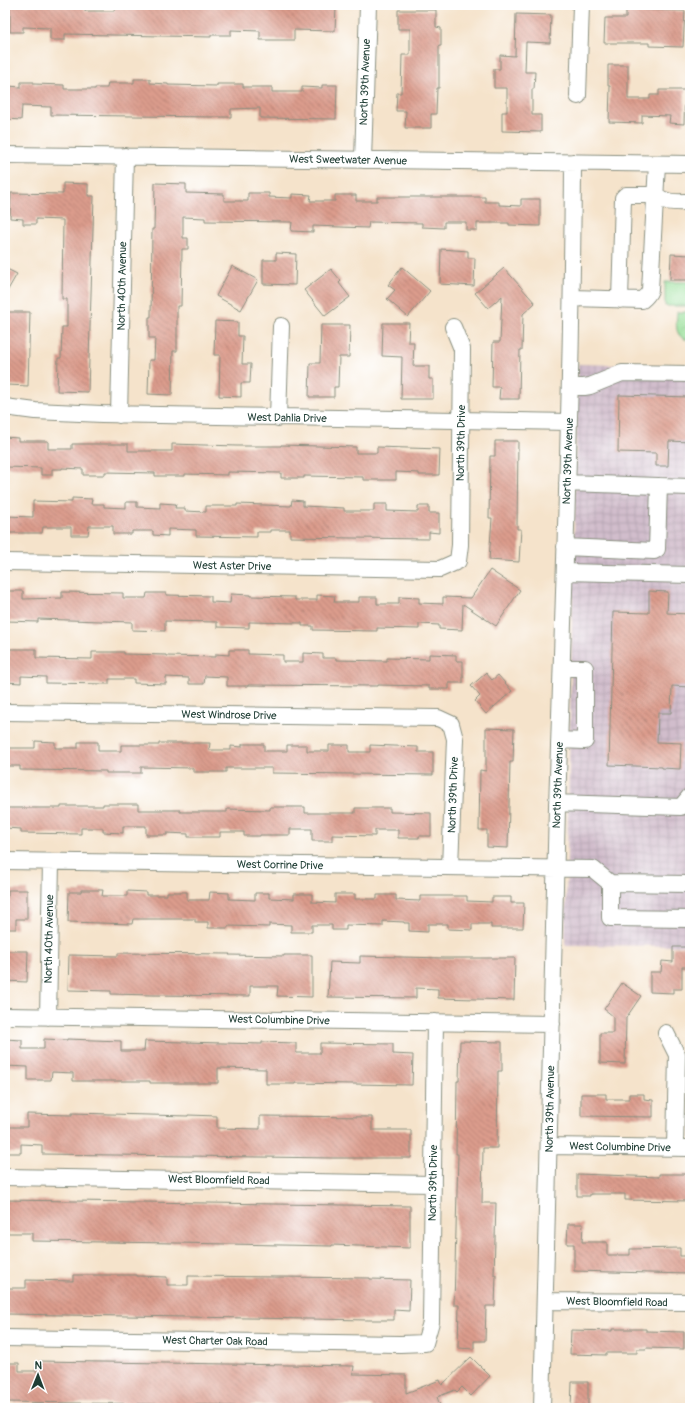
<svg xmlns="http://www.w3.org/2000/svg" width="695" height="1413" font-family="Pangolin,sans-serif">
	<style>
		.industrial { fill: url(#industrial-grid) }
		.park { fill: url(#park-crowns); stroke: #5c8e66 }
		.pitch { fill: #99df99; stroke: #5c8e66 }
		.building { fill: url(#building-back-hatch) }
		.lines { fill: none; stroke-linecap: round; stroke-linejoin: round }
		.minor-casing { stroke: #8a9080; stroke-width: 18 }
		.minor { stroke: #fff; stroke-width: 16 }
		.labels { text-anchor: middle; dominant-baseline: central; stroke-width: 3; stroke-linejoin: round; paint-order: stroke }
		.street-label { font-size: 11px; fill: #1f3d34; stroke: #fff }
	</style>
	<defs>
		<pattern id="industrial-grid" width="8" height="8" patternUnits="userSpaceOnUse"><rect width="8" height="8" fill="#d1bdcc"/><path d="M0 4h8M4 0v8" fill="none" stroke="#b3a3b0"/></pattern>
		<pattern id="park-crowns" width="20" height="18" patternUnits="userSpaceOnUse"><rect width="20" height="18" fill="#99df99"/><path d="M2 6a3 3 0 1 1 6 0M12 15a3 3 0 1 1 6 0" fill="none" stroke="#83c084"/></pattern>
		<pattern id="building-back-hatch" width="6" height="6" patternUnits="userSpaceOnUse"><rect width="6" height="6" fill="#db9b8c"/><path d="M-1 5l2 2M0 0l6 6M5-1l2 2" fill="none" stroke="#b18073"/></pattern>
	</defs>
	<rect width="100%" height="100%" fill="#fff"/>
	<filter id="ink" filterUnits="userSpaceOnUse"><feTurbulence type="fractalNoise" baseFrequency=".025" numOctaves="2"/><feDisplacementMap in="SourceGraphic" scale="8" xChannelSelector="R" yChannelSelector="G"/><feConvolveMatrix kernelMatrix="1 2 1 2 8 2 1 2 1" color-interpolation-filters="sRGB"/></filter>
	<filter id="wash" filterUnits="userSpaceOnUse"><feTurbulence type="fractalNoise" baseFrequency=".012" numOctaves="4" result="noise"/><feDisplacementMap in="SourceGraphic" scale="16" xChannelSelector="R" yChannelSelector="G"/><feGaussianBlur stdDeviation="0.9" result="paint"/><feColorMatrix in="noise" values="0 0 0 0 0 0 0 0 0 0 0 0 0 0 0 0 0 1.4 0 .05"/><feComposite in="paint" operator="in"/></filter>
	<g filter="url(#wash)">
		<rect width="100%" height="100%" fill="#f5e3cb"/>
		<path class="industrial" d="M578,364l112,3v579l-125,-1z"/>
		<path class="park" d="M677,312h13v28c-16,-1 -14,-16 -13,-28z"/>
		<path class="pitch" d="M665,282h25v24h-25z"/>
		<g id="blocks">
			<path class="building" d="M10,5h76l-1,6h29l1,-6 221,1 -1,25 -41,-1v10h-34v-9l-29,-1v5h-20v2l-146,-3v6h-15v-12l-27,-1v5h-13z
				M626,9l59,2 -2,36 -34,-1v-3h-45l1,-25h21z
				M398,10h38v17l5,1v18h-2v42h-2l-1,26h-5v14h-26l1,-17h-10l1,-18h4l1,-38h8v-26h-12z
				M516,14l35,1 -1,28 -24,-1 -1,30h10l-1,17h-2v26h9v17l-39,-1v-19h5v-24h-13v-19h6v-14l15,1z
				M608,65h20v34h22v-4h9v-5h26l-1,34 -15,-1 1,-7 -28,-1v8l-33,-1 1,-36h-2z
				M134,79h16v4l18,1v1l49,1v-2h26v3h29v5h30v-5l20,1v-3h15l-1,34 -76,-1v-10l-29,1v8h-14l-166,-2v-8l-29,-1 -1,14 -14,-1 1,-33 13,1v-5h13v2l30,1v4h31v-1h12l1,-5h26z
				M63,183l25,1v12h6l-6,196 -31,-1 1,-33h3l1,-31h5v-28h-5l1,-79 -27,-1v5h-13v-5l-13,-1 1,-25 52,1z
				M155,183l31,1v9l38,1v7h24v-8h21v4l23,1v-4l19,1 -1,6h25v-6h21v6h21v-4h108v5h14v3l22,1v-7h19v27l-31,-1v-2h-32v7h-11v-8h-22v6l-22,-1v-4l-53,-1 -1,6 -55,-2v6l-22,-1 1,-9 -87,-1v-3l-22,-1v21h5v11h-6l-1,57h-4v45h-4l-1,44 -24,-1 1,-34h5l1,-22h-6v-21h2l1,-88h2z
				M441,249l27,2v7h7l-1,28 -34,-2z
				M276,253l20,1 -1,31 -32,-1v-24h13z
				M671,254l19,1v25h-20z
				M232,266l26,14 -17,30 -25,-14z
				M402,267l28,24 -22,26 -21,-18 8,-9 -7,-5z
				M5,268l12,6 -12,21z
				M504,268l31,35 -12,11 -1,36h-2l-1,49h-20l1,-12h-8l1,-45h7l2,-46 -14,12 -13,-15z
				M331,269l10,12 -2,2 11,14 -25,19 -21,-26z
				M5,312h25l-2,74 -21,-1 1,-11h-3l2,-42h-2z
				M215,321l23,1v14h5l-1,28h9l-1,19h-9v14l-22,-1 1,-41h-6z
				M383,323h26l-1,19h6l-1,24h16v13h4v20h-32l1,-42 -20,-1z
				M321,325h29l-1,32h-10l-1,30h-4v10h-25l1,-34h10z
				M619,395l71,2v45l-21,-1 -1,25h-12v-13l-38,-1z
				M5,437l13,1v3h30v8h24v-5h56v7h44v-7l65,2h44v-1l75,2v6h21v-6l63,2 -1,26h-20v-2l-23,-1v8h-33v-3l-59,-1v2h-23v-5l-53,-1v3l-43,-1v2h-30v-3l-50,-1v3h-22v-6l-21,-1v1h-10v6h-11v-7l-36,-1z
				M495,441h23l-1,88h4l-2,33 -30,-2 3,-42h-3l1,-62h5z
				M72,498l20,1 -1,5h13v3l22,1v-6h11v5l23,1v-5l16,1 -1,4h10v3l21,1v-6h31v-2l54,2 1,-6 11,1v5l41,2v3h30v-7h13v7l31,1v-6h11v7h10v20l-10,-1v7l-75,-1 -64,-1v-7h-20v2h-13v5l-61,-1v-6l-28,-1v7l-15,-1v-4h-21v3h-19v-8h-24l-1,9h-17v-8h-28l-1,6h-37v-17l28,1v-16l39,1z
				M490,570l30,20 -24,36 -33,-22 -1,26 -23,-1v-4l-20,-1v5l-42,-1v3l-64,-1v-4h-11v-3l-53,-1v6l-32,-1v-5l-52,-1v10l-33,-1v-8l-94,-3v3l-31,-1 1,-30h15v8l39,-1v-6l61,1v5h23l1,-5h19v2l45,1v6l19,1 1,-9 19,1v1l45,1v3h22v-5l18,1 -1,6h25v-5h18v7h22v-7l20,1v5l24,1v-7l28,1z
				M649,591l19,1 -1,21 23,1v73l-18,-1 -1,27h-13l-1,29 24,1 -1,26 -18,-1v-1l-53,-2 4,-153 36,1z
				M10,649h26v9l56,1v-7h32v2l42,1v1l50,1v-3l13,1v-5h19v4l35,1v7h20v-9l20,1v4h13v2l51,1v-3l42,1v-5l27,1v6h7v22h-14v6h-20v-3l-51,-1v1l-130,-1v1h-21v-9l-22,-1 -1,8h-15v-6l-23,-1v7l-32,-1v-4h-25v5l-63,-1v-6l-25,-1v7l-16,-1v-26h4z
				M486,673l6,7 6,-5 14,16 -26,23 -11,-13 5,-5 -9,-10z
				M486,728l28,1 -1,33h-3l-2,86 -21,-1v-17h-8l1,-60 6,1z
				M35,741l20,1v6h23v-6h20v9h23v-6h38v-2h51l-1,7h22v-4l11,1v-3h22v7h23v-6h20v6h22v-6h20v7h21v-7l48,2v5h15v23l-161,-2v-5h-46v4h-33v-4l-52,-1v6h-35v-2l-86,-1v-4h-15v-18h30z
				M103,804h35v6h42v2h47v-3l43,1v-3h35v6h50v-5h35v4l41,1v23h-12v2h-21v-8h-23v6l-43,-1v6h-20v-12h-22v6h-30v1h-16v-4h-24v5h-32v-3l-21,-1v2h-21v-9h-23v7l-20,-1v-4h-22v6l-60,-1v-4l-16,-1v-20h56v-2h42z
				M8,890h19v29h-11v10h-11v-33h3z
				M81,890h22l-1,6h25v-5l19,1v3h21v-3h20v8h22l1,-8 19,1v6l26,1v-7h14v5l25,1v-5h18v8l23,1v-9h20v5h22v-4h19v5l24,1v-5h47v5l25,1v-5h19v6h13l-1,25h-32v-4h-19v6l-24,-1v-5h-20v8l-19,-1v-8h-5v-1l-21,-1v5l-37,-1v5h-14v-5h-20v7h-21v-7l-22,-1v3l-41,-1v2h-20v-6h-13v-3h-62l-1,5 -64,-2 1,-30h12z
				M673,947h17v20h-8v22h-9v4l-23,-1v-20h11l1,-11 11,1z
				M5,951h23l-1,31 -22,-1z
				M118,953l112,1 -1,1 55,1v-1h28v42l-35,-1 1,-10h-28v10l-98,-1 -41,-1v-3l-43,-1 1,-35 49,1z
				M360,956l84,2h71l-1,42 -76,-2v-9l-22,-1v10l-88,-1 2,-35 30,1z
				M622,983l19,13 -15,22 -1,46 -25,-1v-30h13v-17l-9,-7z
				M5,1039l17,1v9h22v-10l23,1v-1l54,2v10h23l1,-10 117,3v-2l34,1v10h24v-10l73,1v10l20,1 -1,30 -117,-2v1h-29v-15l-48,-1v15h-68v-2h-77v-8l-21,-1 -1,8h-23v-13l-23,-1z
				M460,1041l42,1v29h-4l-1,77h-14l-1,55h14l-2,72h2l-1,31h-9l-1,35h-11v8l-16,-1 1,-43h-5l4,-151h-2l1,-73h2z
				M581,1094h25v5h23v-5h15v5l9,1v17l-72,-1z
				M72,1113l116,3v-1l29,1v12l43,1v-13l112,1v13h39v28h-78l-291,-4v-9l-21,-1v9h-16v-26h22v-13l45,1z
				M577,1174l82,3v-3h31v27l-65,-1v-6h-35v2h-13z
				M5,1200l405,6v42l-78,-3v1l-155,-3 -145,-2v-8h-27z
				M568,1224h15l-1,18h25v13h23v-6l50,-1v8h10l-1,18 -115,-3v-27h-7z
				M73,1275h64v1l30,1v8h21v-9l182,2v1l40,1 -1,31 -15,-1v10h-25l-364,-6v-26h21v-8l47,1z
				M612,1329h34v2l38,1v17l-38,-1v1h-9v4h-31v2l-36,-1 1,-24 41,1z
				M471,1357l19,19 -19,20 -9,-9 -5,5 -2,-2 -18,7 4,11h-69v-2h-44v1l-77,-2v1h-29v-1l-217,-3v-39h14v8h20v-10l315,5 -1,8 53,1v18l34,-13 2,5z
				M572,1382h16v26h-17z"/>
		</g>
	</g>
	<g filter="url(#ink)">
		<use href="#blocks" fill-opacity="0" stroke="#8a9080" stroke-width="1"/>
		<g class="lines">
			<defs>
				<path id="minor" d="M578,96l3,-91
					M5,155l685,9
					M363,160l5,-155
					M572,298l70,2c4,-3 6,-5 8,-10l7,-126
					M620,300l3,-102 3,-3h30c9,9 22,7 34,7
					M570,387h14l6,-1 32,-13 68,1
					M5,407l30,4 67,3 467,8
					M119,415l6,-259
					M278,418l3,-92
					M567,483l92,3
					M565,547l89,4 3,-2 2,-63 31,1
					M5,562l435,7 18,-8 2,-16 2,-196 -9,-22
					M565,572l125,3
					M5,712l433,6 13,6 4,15 -5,128
					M560,740l25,1v-73h-23
					M557,803l124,4 9,-11
					M5,861l588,8 17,14 80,1
					M610,883v35l80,1
					M5,1016l547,8
					M48,1017l3,-155
					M666,1033l11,22 -2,93
					M549,1146l141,2
					M5,1177l428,7
					M545,1301l145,1
					M5,1338l395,6 25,-1 6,-21 4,-300
					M542,1408c6,-200 9,-401 15,-601 7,-215 15,-430 16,-645"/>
			</defs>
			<use href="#minor" class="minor-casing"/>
			<use href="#minor" class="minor"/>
		</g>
	</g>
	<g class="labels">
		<g class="street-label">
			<text transform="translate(365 82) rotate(-88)">North 39th Avenue</text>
			<text transform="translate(348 160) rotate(1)">West Sweetwater Avenue</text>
			<text transform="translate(122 286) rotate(-89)">North 40th Avenue</text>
			<text transform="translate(287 418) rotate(1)">West Dahlia Drive</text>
			<text transform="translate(461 443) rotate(-89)">North 39th Drive</text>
			<text transform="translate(568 461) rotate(-88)">North 39th Avenue</text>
			<text transform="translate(232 566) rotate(1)">West Aster Drive</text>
			<text transform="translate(229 715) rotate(1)">West Windrose Drive</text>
			<text transform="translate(558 785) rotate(-88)">North 39th Avenue</text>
			<text transform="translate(453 795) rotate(-88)">North 39th Drive</text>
			<text transform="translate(280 865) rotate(1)">West Corrine Drive</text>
			<text transform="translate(49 939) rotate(-89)">North 40th Avenue</text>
			<text transform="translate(279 1020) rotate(1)">West Columbine Drive</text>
			<text transform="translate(550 1109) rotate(-89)">North 39th Avenue</text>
			<text transform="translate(620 1147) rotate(1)">West Columbine Drive</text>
			<text transform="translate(219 1180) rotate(1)">West Bloomfield Road</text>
			<text transform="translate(433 1183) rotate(-89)">North 39th Drive</text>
			<text transform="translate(617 1302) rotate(1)">West Bloomfield Road</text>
			<text transform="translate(215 1341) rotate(1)">West Charter Oak Road</text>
		</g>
	</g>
	<rect width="695" height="1413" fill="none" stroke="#fff" stroke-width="20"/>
	<g transform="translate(38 1375) rotate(1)" stroke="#ffffff" stroke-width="3" paint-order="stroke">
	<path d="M0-3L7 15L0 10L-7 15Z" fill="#1f3d34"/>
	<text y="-6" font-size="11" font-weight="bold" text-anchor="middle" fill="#1f3d34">N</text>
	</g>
</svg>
